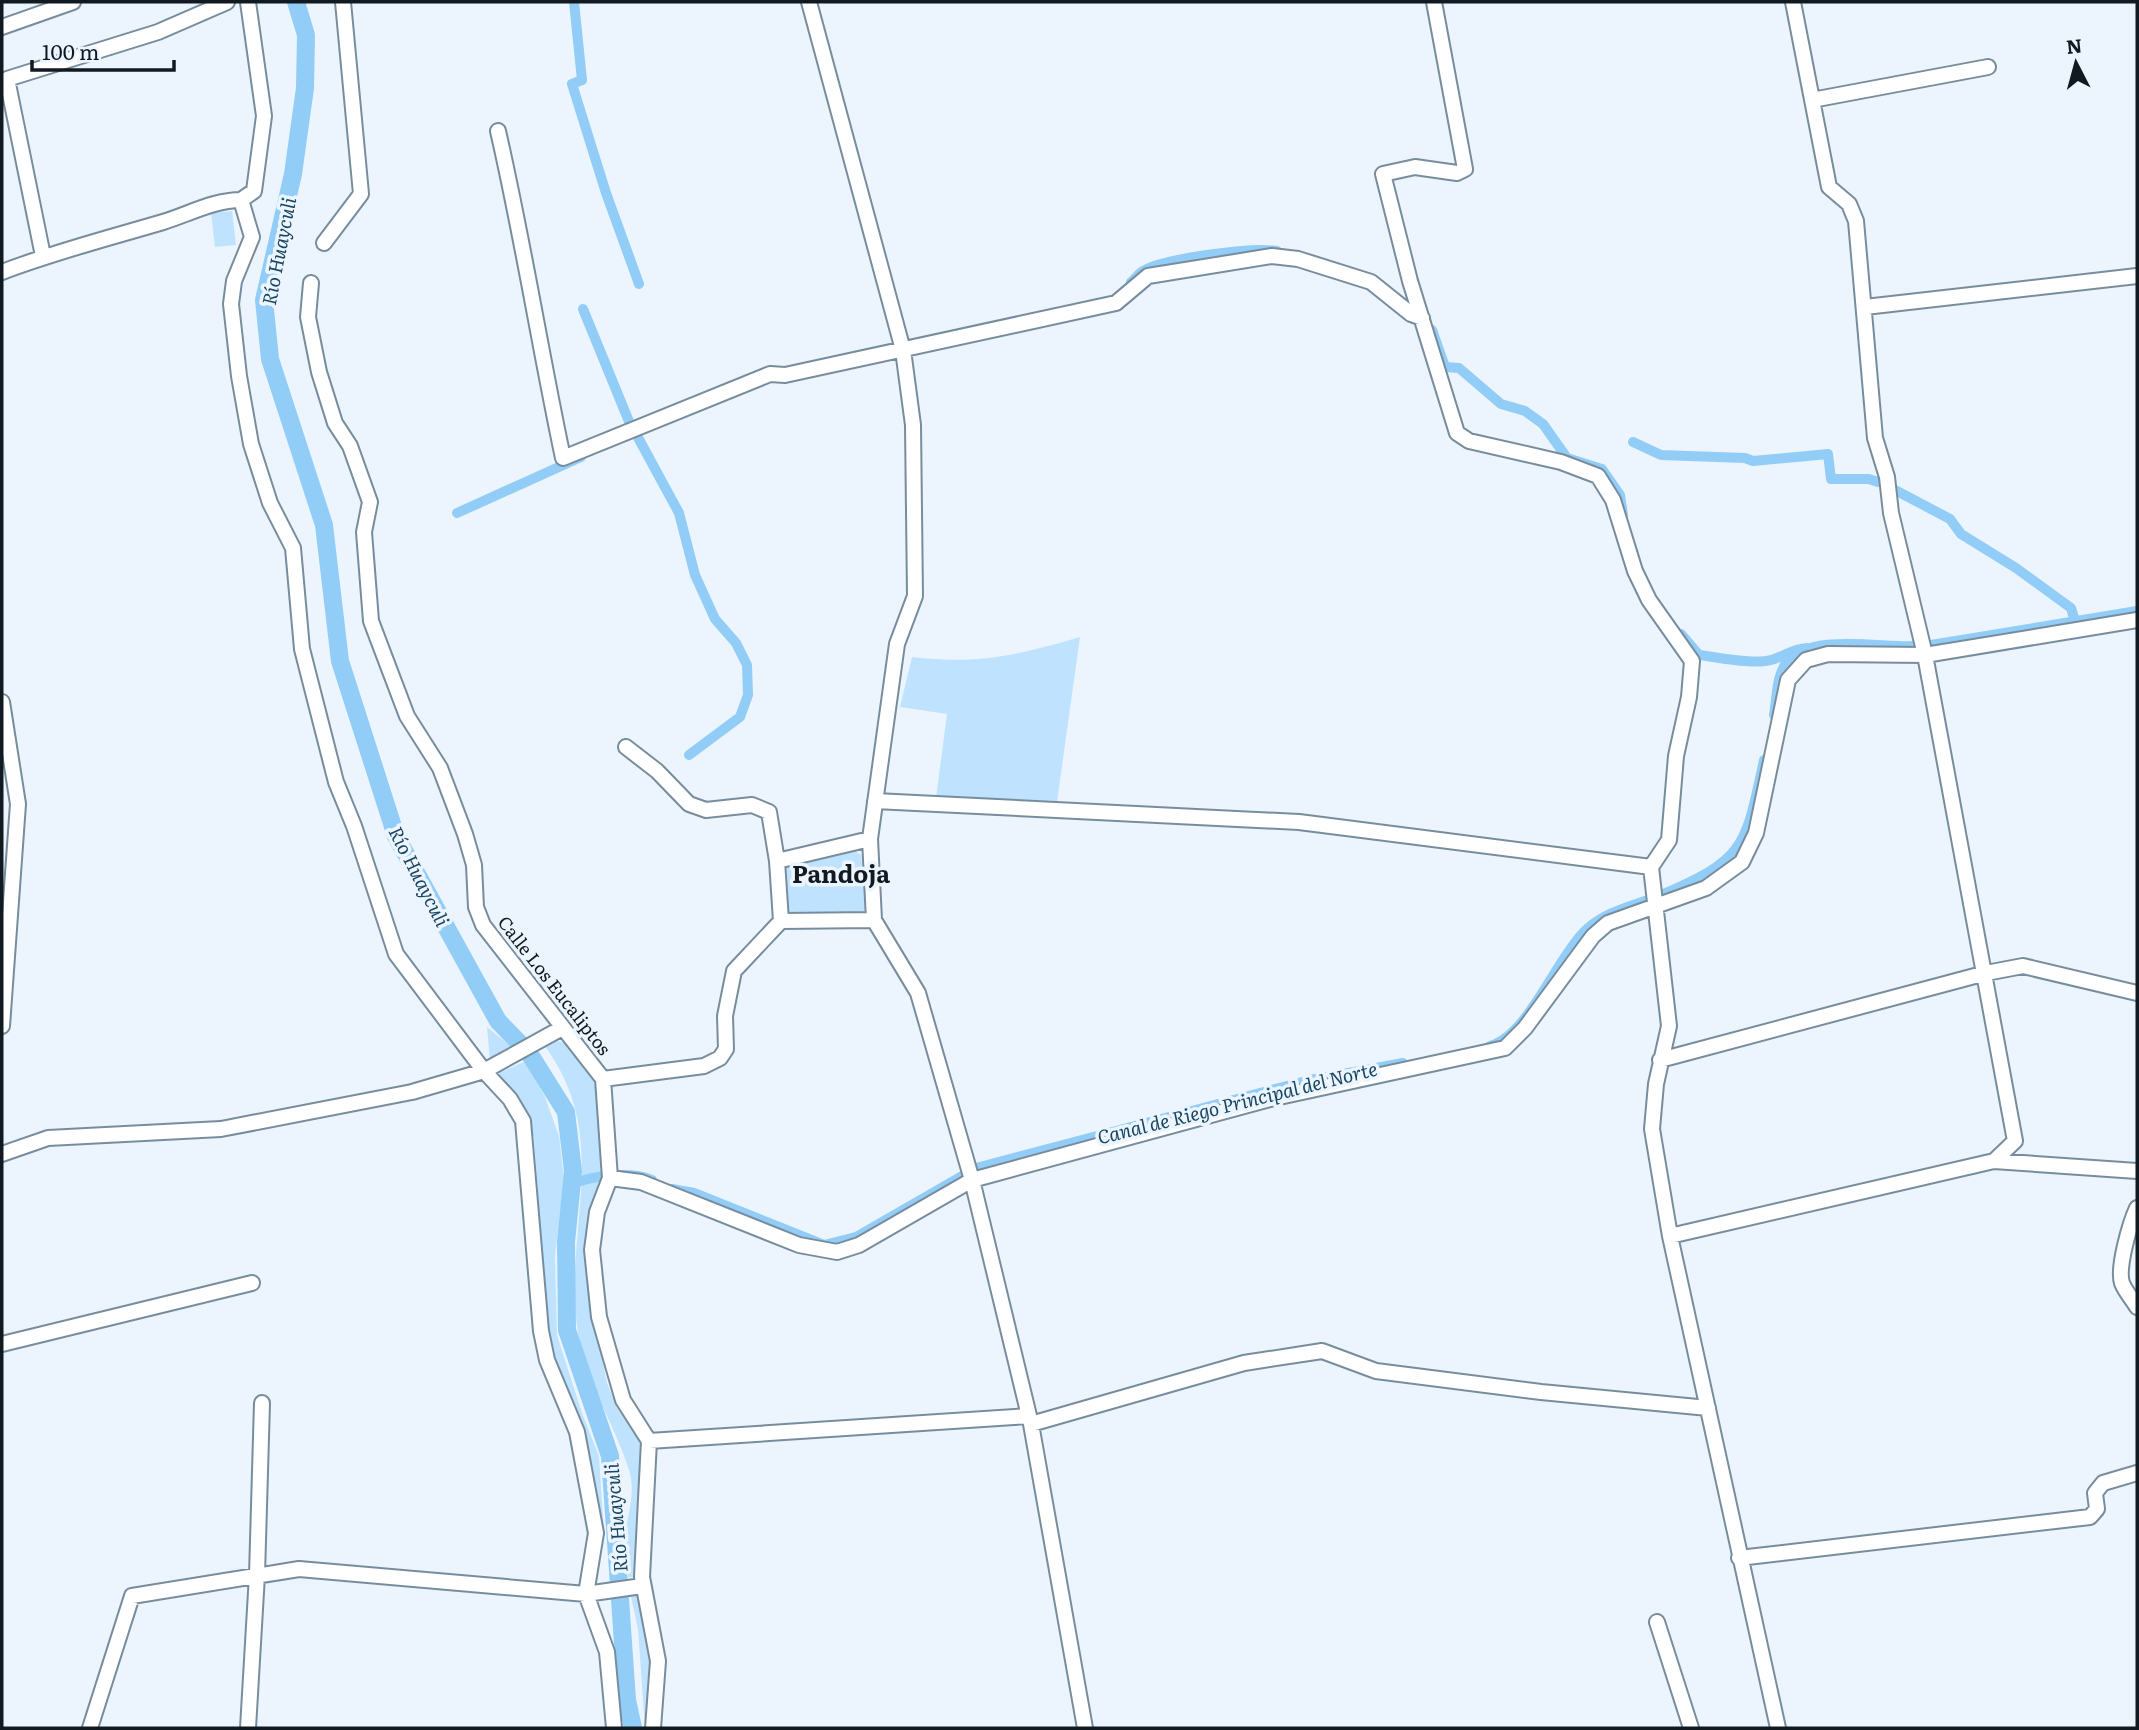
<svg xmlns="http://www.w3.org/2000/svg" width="2139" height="1730" font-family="Literata,serif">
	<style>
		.green { fill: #bfe3fe }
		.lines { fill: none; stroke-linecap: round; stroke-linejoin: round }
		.canal { stroke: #92cdf8; stroke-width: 10 }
		.river { stroke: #92cdf8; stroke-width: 18 }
		.minor-casing { stroke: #778d9e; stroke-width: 18 }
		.minor { stroke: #fff; stroke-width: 14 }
		.labels { text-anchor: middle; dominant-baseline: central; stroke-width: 7; stroke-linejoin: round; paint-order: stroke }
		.street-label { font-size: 18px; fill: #121a21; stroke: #ecf5fd }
		.water-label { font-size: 19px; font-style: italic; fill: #194663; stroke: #ecf5fd }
		.district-label { font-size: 24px; font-weight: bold; fill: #121a21; stroke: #ecf5fd }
	</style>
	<rect width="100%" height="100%" fill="#ecf5fd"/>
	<path class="green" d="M232,211l4,34 -21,2 -4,-34z
		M1080,637l-23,165 -121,-4 11,-84 -47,-7 12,-50c64,8 107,-2 168,-20z
		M854,850l7,5 6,54 -5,3 -69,5 -6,-3 -3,-50z
		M487,1027l27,22 -24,12z
		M553,1040l14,3 31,38 3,96 -8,26 -6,43 1,44 19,93 12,28 17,20 5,16 -4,130h-9c-1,-10 -4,-21 -4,-32 1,-26 14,-51 4,-78 -15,-46 -42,-85 -50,-134 -16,-104 36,-194 -34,-288z
		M526,1061l19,36 14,39 5,42 -9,78 2,79 25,78 17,43 5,78 -15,-76 -36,-100 -5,-26 -14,-193 -7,-24 -28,-42z
		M630,1592h7l17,70 -5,66h-4l-7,-99z"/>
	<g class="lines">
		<path class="canal" d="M574,2l8,78 -10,4 34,109 33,91
			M1131,282c4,-3 8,-9 12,-11 22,-13 109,-24 134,-20
			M583,309l47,115
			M1432,330l13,37 14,1 42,36 24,7 18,13 24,34 35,11 18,26 3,20
			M635,432l44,81 16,62 20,44 21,24 11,22 1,30 -8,22 -51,38
			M1633,442l28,13 84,3 8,3 75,-7 3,25h38l9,3
			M1895,490l55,29 11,15 55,34 55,40 4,13
			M457,513l124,-56
			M1681,634l18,21c18,2 55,10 72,5 14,-4 21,-11 36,-12
			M1931,645l206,-34
			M1774,715c3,-16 2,-40 13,-53 22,-29 95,-14 128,-16
			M1661,895c85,-36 84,-48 103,-135
			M1490,1046c38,-11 65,-84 93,-113 17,-18 39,-24 62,-32
			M976,1168l334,-88 93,-17
			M571,1185c20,-10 61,-14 81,-5
			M672,1189l22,4 130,52 32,-8 106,-61"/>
		<path class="river" d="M296,2l10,33 -1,53 -12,86 -29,126 6,59 54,166 16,136 56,175 102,185 31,32 37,59 7,59 -7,71 1,88 43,126 17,244 6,28"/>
		<defs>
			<path id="minor" d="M809,2l94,348 10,75 2,171 -18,48 -27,195 4,81 44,73 54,187 59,244 54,304
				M1434,2l31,167 -8,4 -42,-6 -32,7 27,107 47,152 12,8 92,21 37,14 15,24 22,71 14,29 43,61 -3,36 -13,59 -7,84 -18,27 18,159 -13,58 -4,45 18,107 108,492
				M1793,2l36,185 20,17 7,17 19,217 12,39 4,36 34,142 90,486 -21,20
				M2,27l71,-25
				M1812,100l176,-33
				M498,131c25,109 42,218 65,327l207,-84 15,1 331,-72 32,-27 124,-20 26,3 73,23 40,32 11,4
				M241,200l13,-9 10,-75 -16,-114
				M324,243l37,-49 -18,-192
				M43,256l-36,-177 151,-47 69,-30
				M2,272c52,-20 107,-34 161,-50 26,-8 51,-22 78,-22l11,37 -18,44 -3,23 8,72 12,68 19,59 23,45 9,101 34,133 18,44 42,128 88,117 26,28 13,22 18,210 6,29 30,72 19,101 -10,61 21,58 7,76
				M311,283l-3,34 11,55 16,51 15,23 20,56 -6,30 7,89 36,95 33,52 25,66 9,31 2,42 7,18 120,154 7,99 -13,34 -5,38 7,67 24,83 26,41 -7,136 16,84 -5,67
				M1865,307l272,-31
				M2,702l16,102 -16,222
				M626,747l31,24 32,33 17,6 46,-5 17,7 8,49
				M875,801l424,21 352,45
				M870,839l-93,22 4,60 93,-1
				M1660,1060l326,-87 37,-7 114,27
				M603,1079l101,-13 16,-8 6,-9 -1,-33 9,-45 47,-50
				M2,1154l46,-16 173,-9 191,-37 72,-21 78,-43
				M610,1178l31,4 158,63 38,7 22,-7 113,-65 298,-81 235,-51 20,-20 68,-92 15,-13 98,-35 36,-26 14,-29 32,-153 18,-20 22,-6 97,1 212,-35
				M2137,1208c-7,15 -20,60 -15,75 3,8 11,17 15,24
				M1670,1236l324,-75 143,10
				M2,1344l250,-61
				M1031,1424l213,-61 78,-12 54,20 165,21 167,16
				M649,1441l380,-25
				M1739,1558l351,-41 7,-8 -2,-16 8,-10 34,-10
				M1657,1622l34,106
				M90,1728l42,-132 167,-27 287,25 56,-8
				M248,1728l9,-153 5,-172"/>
		</defs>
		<use href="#minor" class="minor-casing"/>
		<use href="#minor" class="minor"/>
	</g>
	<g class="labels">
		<g class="street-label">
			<text transform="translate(555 985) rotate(52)">Calle Los Eucaliptos</text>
		</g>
		<g class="water-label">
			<text transform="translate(278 251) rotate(-79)">Río Huayculi</text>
			<text transform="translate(420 876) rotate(63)">Río Huayculi</text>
			<text transform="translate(1237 1102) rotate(-14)">Canal de Riego Principal del Norte</text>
			<text transform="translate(615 1518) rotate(-95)">Río Huayculi</text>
		</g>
		<g class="district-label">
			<text x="841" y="872">Pandoja</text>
		</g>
	</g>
	<rect width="2139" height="1730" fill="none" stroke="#121a21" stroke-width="7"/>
	<g transform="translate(2076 63) rotate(354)" stroke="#ecf5fd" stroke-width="5" paint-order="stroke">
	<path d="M0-5L12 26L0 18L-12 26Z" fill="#121a21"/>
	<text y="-10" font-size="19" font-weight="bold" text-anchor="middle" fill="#121a21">N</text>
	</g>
	<path d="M32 60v10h142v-10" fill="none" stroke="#121a21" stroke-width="3.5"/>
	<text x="42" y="60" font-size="21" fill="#121a21" stroke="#ecf5fd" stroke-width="5" paint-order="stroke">100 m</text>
</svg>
